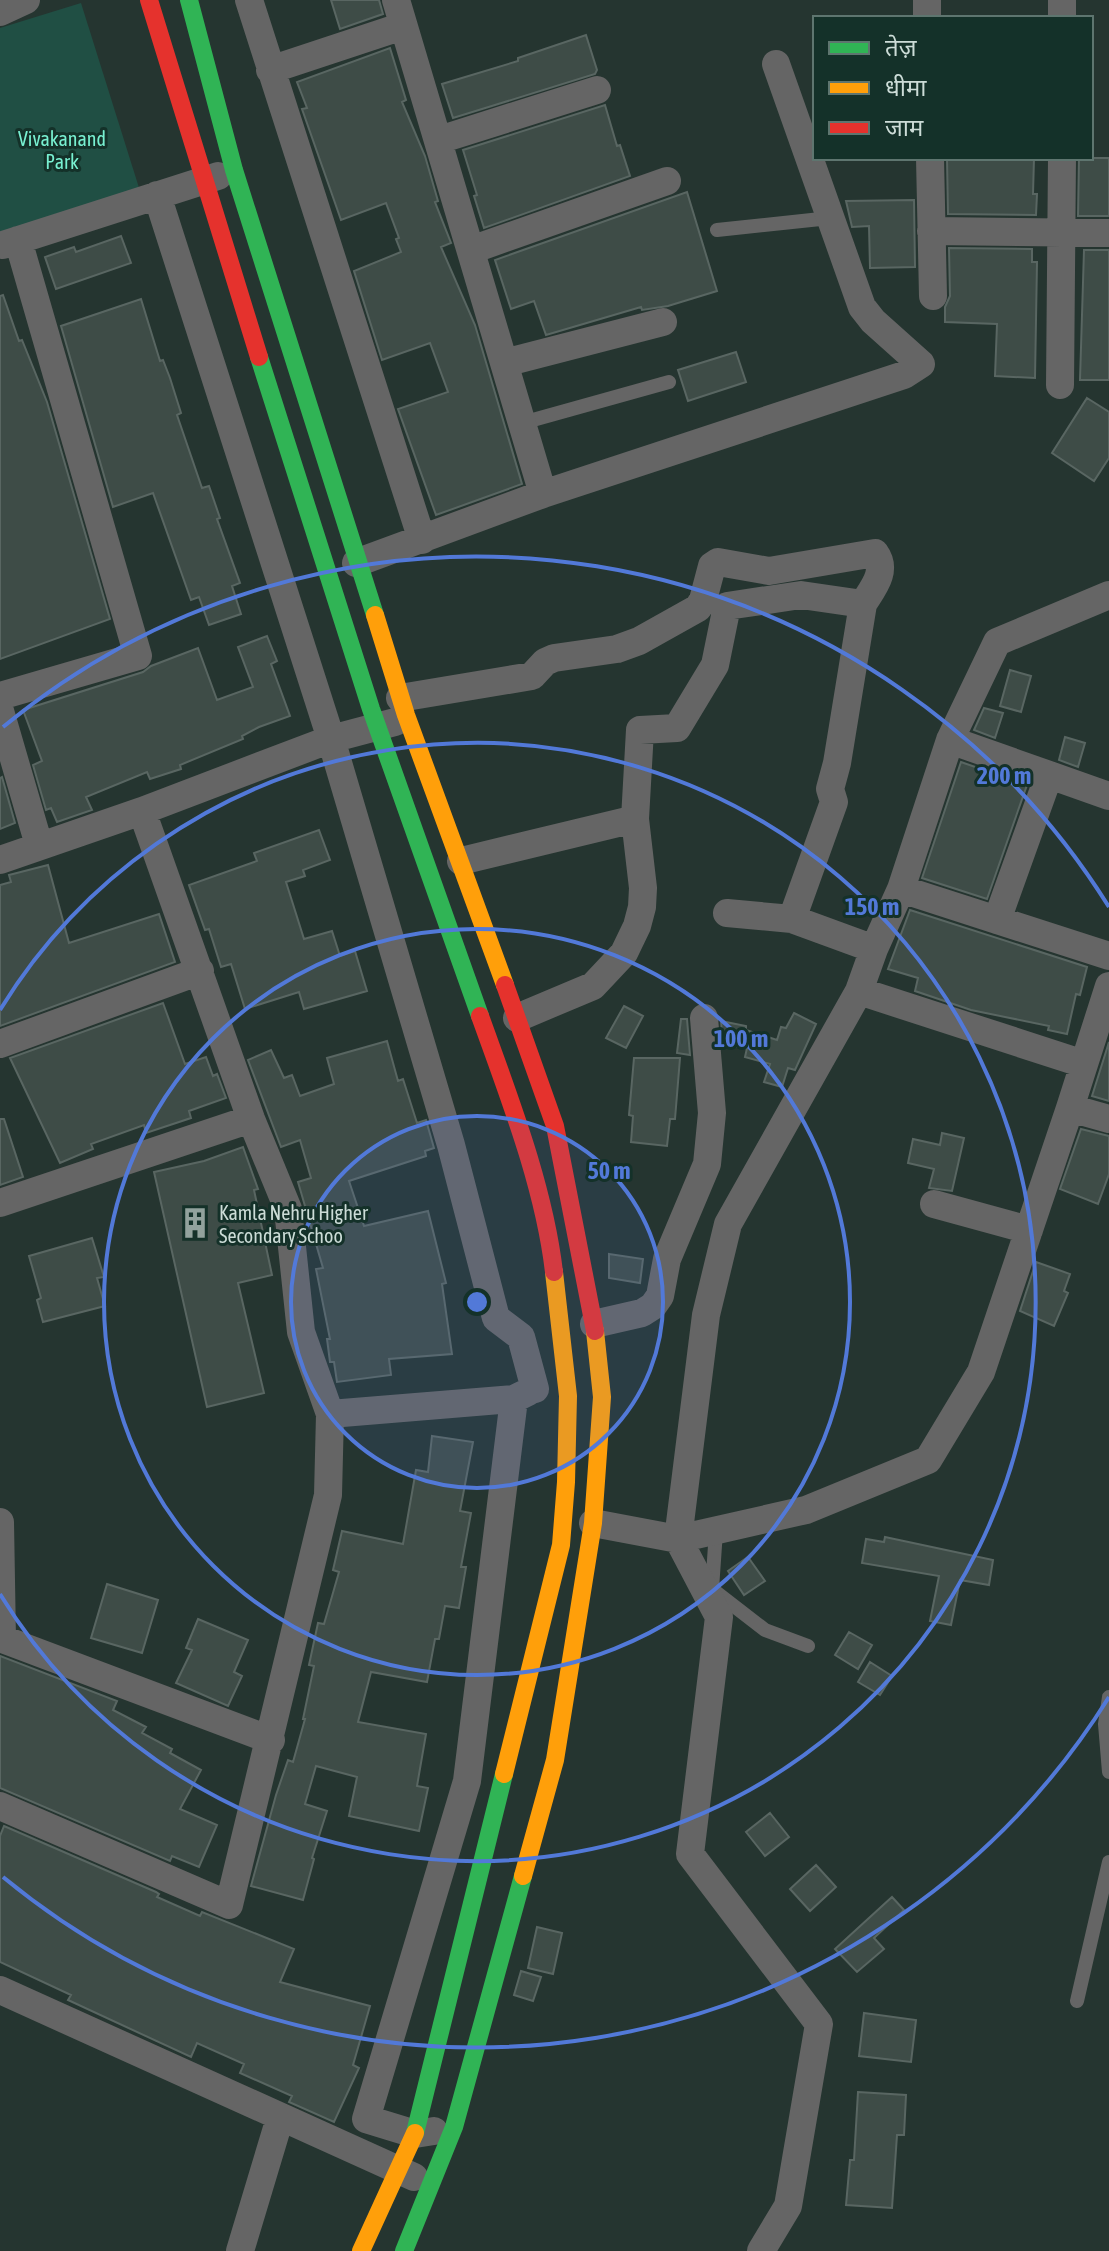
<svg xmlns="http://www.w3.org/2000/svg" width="1109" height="2251" font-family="'Asap Condensed','Noto Sans Devanagari',sans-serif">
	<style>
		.green { fill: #204f44 }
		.building { fill: #3e4c47; stroke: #596662; stroke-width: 2 }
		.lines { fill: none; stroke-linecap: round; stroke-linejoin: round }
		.lane { stroke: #656565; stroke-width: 14 }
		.street { stroke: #656565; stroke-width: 28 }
		.fast { stroke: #30b455; stroke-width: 18 }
		.slow { stroke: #ff9f0a; stroke-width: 18 }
		.jam { stroke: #e5322d; stroke-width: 18 }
		.ring { fill: none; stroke: #5279d8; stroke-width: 4 }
		.labels { text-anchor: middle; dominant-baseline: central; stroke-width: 6; stroke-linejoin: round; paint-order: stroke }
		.park-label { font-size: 20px; fill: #78f0d1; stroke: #143129 }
		.poi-label { font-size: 20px; fill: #ccdcd7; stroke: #143129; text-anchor: start }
		.centre { fill: #5279d8; stroke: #143129; stroke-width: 4 }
		.ring-label { font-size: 24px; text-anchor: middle; font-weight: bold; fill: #5279d8; stroke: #143129; stroke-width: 6; stroke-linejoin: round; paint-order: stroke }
	</style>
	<rect width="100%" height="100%" fill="#253530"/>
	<path class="green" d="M81,3l59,188 -140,45v-208z"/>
	<path class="building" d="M331,0h48l4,14 -43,15z
		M586,35l11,35 -2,4 -142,44 -11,-34 76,-23v-3z
		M390,48l16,52 -4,2 23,54 13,45 -3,1 16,41 -10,4 34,78 47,159 -86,31 -38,-106 50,-17 -18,-49 -48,17 -28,-89 47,-19 -5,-13 3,-1 -13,-35 -45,17 -39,-111 5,-1 -10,-26z
		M605,105l12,41 3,-1 10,31 -146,52 -10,-32 3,-1 -14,-45z
		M947,158h87l-1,36h4l-1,21 -88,-1z
		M1079,158h30v58h-31z
		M687,192l30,99 -49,15 -26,4 -1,-3 -95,28 -12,-34 -23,8 -16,-49z
		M914,200l1,67 -45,1 -1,-42 -17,1 -6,-26z
		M121,236l10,27 -75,26 -11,-32 29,-10 2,5z
		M949,248l83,1v13h5l-2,116 -40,-2 2,-52 -52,-2v-15l5,-11z
		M1084,250h25v130h-29z
		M3,295l16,46 3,-1 25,62 63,217 -110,40v-363z
		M141,299l19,62 3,-1 7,18 11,35 -4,2 25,73 7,-2 11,32 -3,1 23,64 -8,3 9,28 -32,11 -10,-28 -8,3 -38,-107 -40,14 -52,-181z
		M736,352l10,30 -58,19 -10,-31z
		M1087,398l22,14v46l-15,23 -42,-28z
		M267,636l10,25 -6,3 19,52 -31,11 -17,9 1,3 -63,26 1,4 -31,10 -3,-7 -61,25 6,13 -35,12 -6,-14 -5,2 -13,-45 9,-4 -19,-51 120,-38 8,-6 47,-18 19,52 36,-13 -15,-40z
		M1010,670l21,6 -10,36 -21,-6z
		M984,708l19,5 -8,25 -21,-8z
		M1065,737l20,6 -7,24 -19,-7z
		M961,762l66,23 -40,114 -65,-21z
		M2,777l13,46 -15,6v-51z
		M319,830l11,30 -27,10 2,6 -19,6 18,57 28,-8 8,25 15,-5 12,40 -63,18 -5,-17 -54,17 -14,-45 -10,3 -12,-38 -4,1 -16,-45 68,-24 -3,-8z
		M48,865l21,78 90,-29 16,48 -175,64v-141l11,-3 -2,-7z
		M910,910l177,57 -7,28 -4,-1 -9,40 -19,-4 1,-4 -78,-16 -56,-19 3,-13 -30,-9z
		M163,1003l22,61 21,-7 7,19 4,-2 9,24 -37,13 2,7 -45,15 -2,-8 -53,19 2,5 -33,14 -50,-105z
		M624,1006l19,10 -17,32 -20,-10z
		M794,1013l22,11 -21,46 -7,-2 -6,19 -18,-5 6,-18 -25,-7 2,-9 -24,-3 -2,-24 25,5v4l31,10 4,-13 5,1z
		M681,1019h6l3,36 -13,-2z
		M387,1041l11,40 5,-2 14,44 9,-3 8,28 -9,3 1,5 -77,25 15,45 64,-15 18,72 -4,1 10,70 -63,5 2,16 -54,7 -3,-20h-4l-3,-23h3l-14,-70 7,-1 -25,-86 13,-4 -11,-38 -19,7 -33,-87 23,-10 13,28 8,-3 8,21 34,-12 -7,-26z
		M1109,1042v59l-17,-5z
		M634,1058h46l-5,61h-5l-3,27 -36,-4 2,-26 -4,-1z
		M0,1119h4l19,58 -23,8z
		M1081,1129l28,7v38l-11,30 -38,-15z
		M942,1133l22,5 -12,53 -23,-3 5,-19 -26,-6 5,-24 27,6z
		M243,1147l15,42 -4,1 18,85 -34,8 26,110 -57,14 -53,-235 50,-11z
		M92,1238l12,39 -7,1 8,28 -62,16 -6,-22 4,-2 -12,-42z
		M609,1254l34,5 -3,24 -31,-5z
		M1036,1262l34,12 -6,17 4,2 -14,33 -34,-15z
		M432,1436l41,6 -13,69 11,2 -10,54h5l-7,41 -14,-2 -6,33h-4l-8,43 -56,-10 -13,50 68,12 -9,52 11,2 -9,43 -70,-15 8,-39 -41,-11 -11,38 22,7 -15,47 2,1 -11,41 -52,-14 25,-91 12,-35 5,2 12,-43h-2l11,-53 -5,-1 9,-42 6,1 15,-52 -6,-2 9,-39 61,13 13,-74 12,2z
		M885,1537l108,23 -4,25 -29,-5 -9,45 -21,-4 9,-45 -77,-13 4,-24 18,3z
		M748,1557l17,24 -21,14 -16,-24z
		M107,1584l51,16 -16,53 -51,-15z
		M198,1619l50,21 -14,32 8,4 -14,30 -52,-23 16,-33 -6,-2z
		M849,1632l23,13 -14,24 -23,-14z
		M0,1656l117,45 -4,9 33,17 -4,6 30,16 -2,4 31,17 -21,39 37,16 -18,42 -27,-11 -2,5 -170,-73z
		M870,1662l22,14 -12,19 -22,-13z
		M770,1813l19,24 -24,19 -19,-24z
		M4,1826l152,66 3,2 -2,3 43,19 2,-4 92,37 -14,33 90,24 -17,59 6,3 -25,54 -45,-20 3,-6 -52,-23 4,-9 -47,-21 -6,14 -123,-57 3,-5 -71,-33v-126z
		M816,1865l20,22 -26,24 -20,-22z
		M892,1897l12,13 -30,28 10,11 -27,23 -22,-23z
		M537,1927l25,6 -9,41 -25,-6z
		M521,1971l20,6 -8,24 -19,-6z
		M864,2013l52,7 -5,42 -52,-6z
		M858,2092l48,3 -2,40h-7l-5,73 -46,-3 4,-45h4z"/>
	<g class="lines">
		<path class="lane" d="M717,230l113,-12
			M522,423l147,-41
			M716,1531l-4,58 53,41 43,16
			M1109,1697l-4,27 4,48
			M1077,2001l32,-139"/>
		<path class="street" d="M249,0l173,540
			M396,0l147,494
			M927,0v18
			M0,12l26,-12
			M1062,18v-18
			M270,70l133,-44
			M439,140l158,-50
			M930,158l3,138
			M157,195l174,544 120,406 45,173 25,19 14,52
			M931,231l178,2
			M3,245l215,-69
			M471,250l196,-69
			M504,363l159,-41
			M1060,385l2,-227
			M356,563l187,-69 361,-119 17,-11 -48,-43 -11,-14 -86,-243
			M0,696l138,-40 -120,-416
			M400,698l132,-22 13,-14 9,-4 63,-9 22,-8 59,-33 5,-8 9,-34 6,-4 51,9 106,-18c13,18 -2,35 -12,51
			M0,711l39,134
			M950,740l159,56
			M0,860l142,-49 189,-72 64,-17
			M461,861l174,-42
			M901,889l208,67
			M727,913l65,6 82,30
			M997,920l52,-145
			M859,991l225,73
			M517,1018l76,-32 31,-33 13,-27 5,-19 1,-19 -8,-69 5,-89 37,-2 38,-63 12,-59 74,-11 62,9 -26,159 -7,26 4,13 -42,117
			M0,1044l200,-73
			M1070,1108l39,11
			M0,1203l251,-84
			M934,1204l95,26
			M594,1324l48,-11 11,-7 7,-10 7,-37 40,-95 5,-51 -8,-95
			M330,1414l184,-15 14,-7
			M0,1522l2,117
			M593,1523l85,16 128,-29 122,-50 53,-88 89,-264 39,-122
			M0,1638l271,102
			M0,1806l229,99 99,-410 2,-81 -29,-82 -13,-123 -37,-90 -109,-308
			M0,1990l414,187
			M434,2131l-19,3 -49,-15 101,-338 47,-382
			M240,2251l40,-133
			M761,2251l27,-45 31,-182 -129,-170 29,-237 -41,-78 28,-224 22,-91 131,-233 15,-42 27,-60 49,-149 47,-98 112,-47"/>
		<path class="fast" d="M189,0l45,170 141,445
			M259,357l112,352 109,307
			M415,2133l89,-359
			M404,2251l50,-124 69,-251"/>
		<path class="slow" d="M375,615l31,100 99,270
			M504,1774l57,-229 5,-63 2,-86 -14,-124
			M523,1876l32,-116 38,-237 9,-126 -7,-66
			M361,2251l54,-118"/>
		<path class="jam" d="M149,0l110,357
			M505,985l50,141 40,205
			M480,1016c29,81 64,170 74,256"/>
	</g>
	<circle cx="477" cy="1302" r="186" fill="#5279d8" fill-opacity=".12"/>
	<g class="ring">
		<circle cx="477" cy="1302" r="186"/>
		<circle cx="477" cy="1302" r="373"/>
		<path d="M0 1010A559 559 0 1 1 0 1594"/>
		<path d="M1109 1697A745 745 0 0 1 3 1877M3 727A745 745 0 0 1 1109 907"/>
	</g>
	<defs>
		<symbol id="building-bare" viewBox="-9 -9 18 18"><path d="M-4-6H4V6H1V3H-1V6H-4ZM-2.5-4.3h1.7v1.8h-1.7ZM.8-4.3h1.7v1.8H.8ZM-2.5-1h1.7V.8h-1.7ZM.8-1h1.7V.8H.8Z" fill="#92a29d" stroke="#143129" stroke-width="2.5" paint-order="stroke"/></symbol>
	</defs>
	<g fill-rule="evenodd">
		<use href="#building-bare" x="173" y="1201" width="44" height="44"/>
	</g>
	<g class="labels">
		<g class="park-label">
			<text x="62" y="138">Vivakanand<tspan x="62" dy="23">Park</tspan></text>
		</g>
		<g class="poi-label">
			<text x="219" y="1212">Kamla Nehru Higher<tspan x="219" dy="23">Secondary Schoo</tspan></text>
		</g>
	</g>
	<circle cx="477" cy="1302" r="12" class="centre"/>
	<g class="ring-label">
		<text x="1004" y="784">200 m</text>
		<text x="872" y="915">150 m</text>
		<text x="741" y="1047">100 m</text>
		<text x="609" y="1179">50 m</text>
	</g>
	<rect x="813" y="16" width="280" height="144" fill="#143129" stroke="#5e756f" stroke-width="2"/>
	<rect x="829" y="42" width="40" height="12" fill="#30b455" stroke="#5e756f" stroke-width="2"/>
	<text x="885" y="56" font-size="24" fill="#ccdcd7">तेज़</text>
	<rect x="829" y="82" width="40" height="12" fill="#ff9f0a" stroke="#5e756f" stroke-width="2"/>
	<text x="885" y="96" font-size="24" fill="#ccdcd7">धीमा</text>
	<rect x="829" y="122" width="40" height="12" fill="#e5322d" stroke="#5e756f" stroke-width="2"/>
	<text x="885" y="136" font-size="24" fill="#ccdcd7">जाम</text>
</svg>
